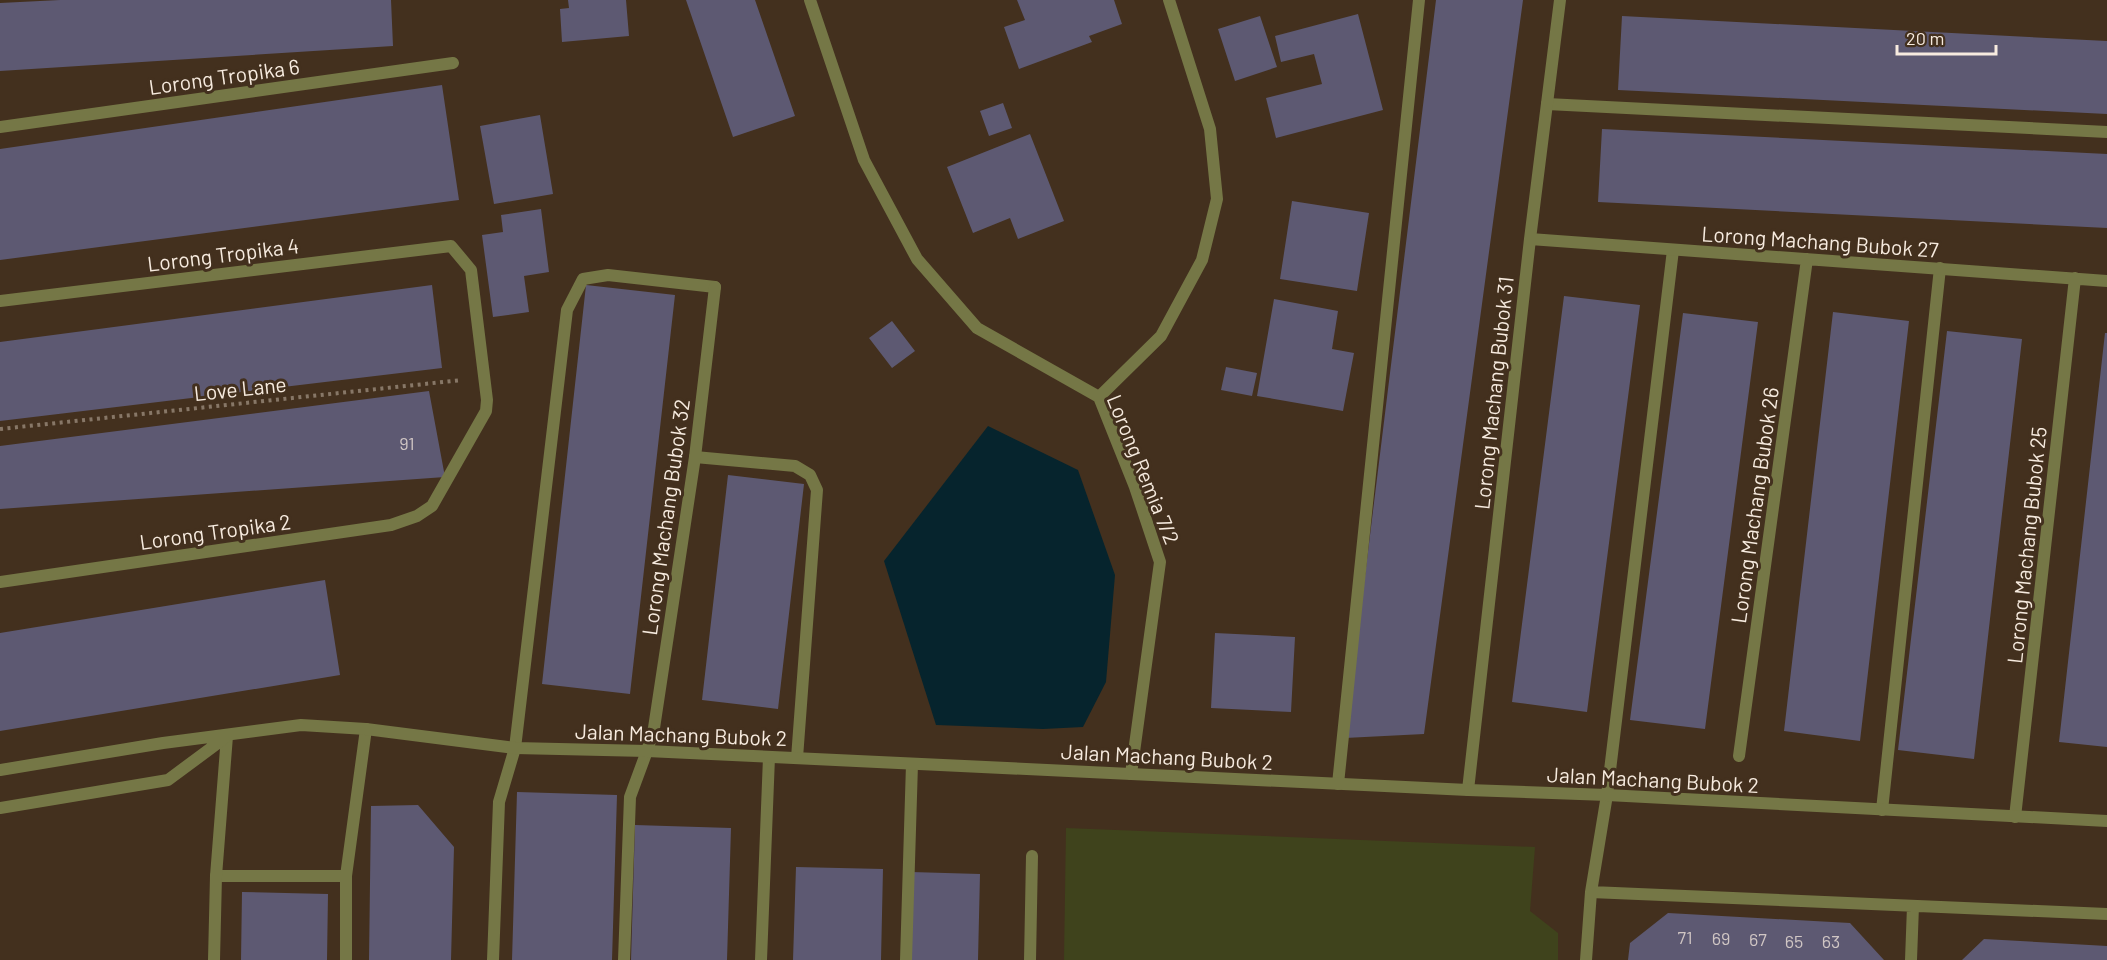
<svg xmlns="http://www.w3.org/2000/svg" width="2107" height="960" font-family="Barlow,sans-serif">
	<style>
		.green { fill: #3f431c }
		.water { fill: #06242d }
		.building { fill: #5d5972 }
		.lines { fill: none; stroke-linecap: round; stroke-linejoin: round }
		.path { stroke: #877767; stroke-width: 4; stroke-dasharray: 3 4.5; stroke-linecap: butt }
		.service { stroke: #757746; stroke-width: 12 }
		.minor { stroke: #757746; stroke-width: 12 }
		.tertiary { stroke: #757746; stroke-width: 12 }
		.labels { text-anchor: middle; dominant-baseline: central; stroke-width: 6; stroke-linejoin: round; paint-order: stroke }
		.number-label { font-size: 18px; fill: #d0c6c4 }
		.street-label { font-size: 21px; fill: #f7ebdf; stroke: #43301e }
	</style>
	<rect width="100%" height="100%" fill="#43301e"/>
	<path class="green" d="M1066,828l469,19 -5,64 28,22v27h-494z"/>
	<path class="water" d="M988,426l90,44 37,105 -9,107 -23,45 -40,2 -107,-4 -52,-164z"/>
	<path class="building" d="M60,0h331l2,46 -393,25v-68z
		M568,0h58l3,36 -67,6 -2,-33 9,-1z
		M686,0h69l40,116 -62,21z
		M1017,0h97l8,24 -33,12 3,6 -73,27 -15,-42 21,-7z
		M1436,0h87l-99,734 -79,4z
		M1358,14l25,96 -107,28 -10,-40 56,-14 -8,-30 -33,8 -6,-26z
		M1260,16l17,51 -42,14 -17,-52z
		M1622,16l485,25v73l-489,-24z
		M442,85l17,115 -459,60v-111z
		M1003,103l9,25 -23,8 -9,-25z
		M540,115l13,79 -59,10 -14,-78z
		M1602,129l505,25v74l-509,-26z
		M1030,134l34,87 -46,18 -8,-21 -37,15 -26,-66z
		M1292,201l77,12 -12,78 -77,-12z
		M541,209l8,63 -25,4 5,36 -36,5 -11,-82 21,-3 -2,-17z
		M432,285l10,83 -442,53v-79z
		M586,285l89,10 -45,399 -88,-10z
		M1564,296l76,9 -53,407 -75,-10z
		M1274,299l64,12 -6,38 22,4 -11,58 -86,-15z
		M1833,312l76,9 -49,420 -76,-10z
		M1683,313l75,9 -53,407 -75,-9z
		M892,321l23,30 -23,17 -23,-30z
		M1947,331l75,8 -48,420 -76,-9z
		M2105,333h2v414l-48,-5z
		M1226,367l31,6 -5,23 -31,-6z
		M429,391l16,86 -445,32v-63z
		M728,475l76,9 -26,225 -76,-9z
		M325,580l15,95 -340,56v-98z
		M1215,633l80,4 -4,75 -80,-4z
		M517,792l100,3 -5,165h-100z
		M418,805l36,42 -3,113h-82l2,-154z
		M635,825l96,3 -4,132h-96z
		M796,867l87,2 -2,91h-88z
		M911,872l69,2 -2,86h-69z
		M242,892l86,2 -1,66h-86z
		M1668,913l182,10 34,37h-256l2,-17z
		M1984,939l123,7v14h-145z"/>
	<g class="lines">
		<path class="path" d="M0,429l462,-49"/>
		<path class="service" d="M1547,104l560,28
			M695,457l100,9 15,9 7,15 -20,268
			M515,748l52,-438 16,-31 25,-4 107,12
			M1338,784l81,-784
			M1607,795l66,-545
			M1882,810l58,-542
			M216,876h130
			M346,960v-84l20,-147
			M624,960l6,-163 17,-46
			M906,960l6,-196"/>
		<path class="minor" d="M810,0l54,160 53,99 60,69 122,69 36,90 25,75 -29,212
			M0,127l453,-64
			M1530,239l577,42
			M0,301l451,-55 20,24 16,130 -1,11 -54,95 -15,10 -26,9 -391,57
			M1099,397l62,-61 41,-76 15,-61 -7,-70 -41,-129
			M647,751l7,-23 41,-271 20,-170
			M1739,756l68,-497
			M1468,790l62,-551 30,-239
			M2015,817l60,-539
			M1591,892l516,22
			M214,960l2,-84 11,-140
			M493,960l6,-158 16,-54
			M761,960l8,-203
			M1030,960l2,-104
			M1586,960l5,-68 16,-97
			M1911,960l2,-54"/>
		<path class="tertiary" d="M0,770l163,-27 138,-18 65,4 149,19 132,3 821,39 139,5 500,26
			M0,808l168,-28 58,-43"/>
	</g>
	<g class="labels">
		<g class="number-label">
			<text x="407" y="443">91</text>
			<text x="1685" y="937">71</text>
			<text x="1721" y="938">69</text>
			<text x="1758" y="939">67</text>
			<text x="1794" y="941">65</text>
			<text x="1831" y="941">63</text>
		</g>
		<g class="street-label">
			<text transform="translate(224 76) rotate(-8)">Lorong Tropika 6</text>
			<text transform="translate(1820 241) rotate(4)">Lorong Machang Bubok 27</text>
			<text transform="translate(223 254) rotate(-7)">Lorong Tropika 4</text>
			<text transform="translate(240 388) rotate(-6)">Love Lane</text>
			<text transform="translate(1493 393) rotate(-84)">Lorong Machang Bubok 31</text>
			<text transform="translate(1144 469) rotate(68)">Lorong Remia 7/2</text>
			<text transform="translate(1754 505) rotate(-82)">Lorong Machang Bubok 26</text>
			<text transform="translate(665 517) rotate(-82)">Lorong Machang Bubok 32</text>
			<text transform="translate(215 531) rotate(-8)">Lorong Tropika 2</text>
			<text transform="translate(2026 545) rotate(-84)">Lorong Machang Bubok 25</text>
			<text transform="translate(681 734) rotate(2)">Jalan Machang Bubok 2</text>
			<text transform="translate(1167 756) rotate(3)">Jalan Machang Bubok 2</text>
			<text transform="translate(1653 779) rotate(3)">Jalan Machang Bubok 2</text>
		</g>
	</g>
	<path d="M1897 45v9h99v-9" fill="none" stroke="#f7ebdf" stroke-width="3"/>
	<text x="1906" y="45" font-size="18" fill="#f7ebdf" stroke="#43301e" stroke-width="4.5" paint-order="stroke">20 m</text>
</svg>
